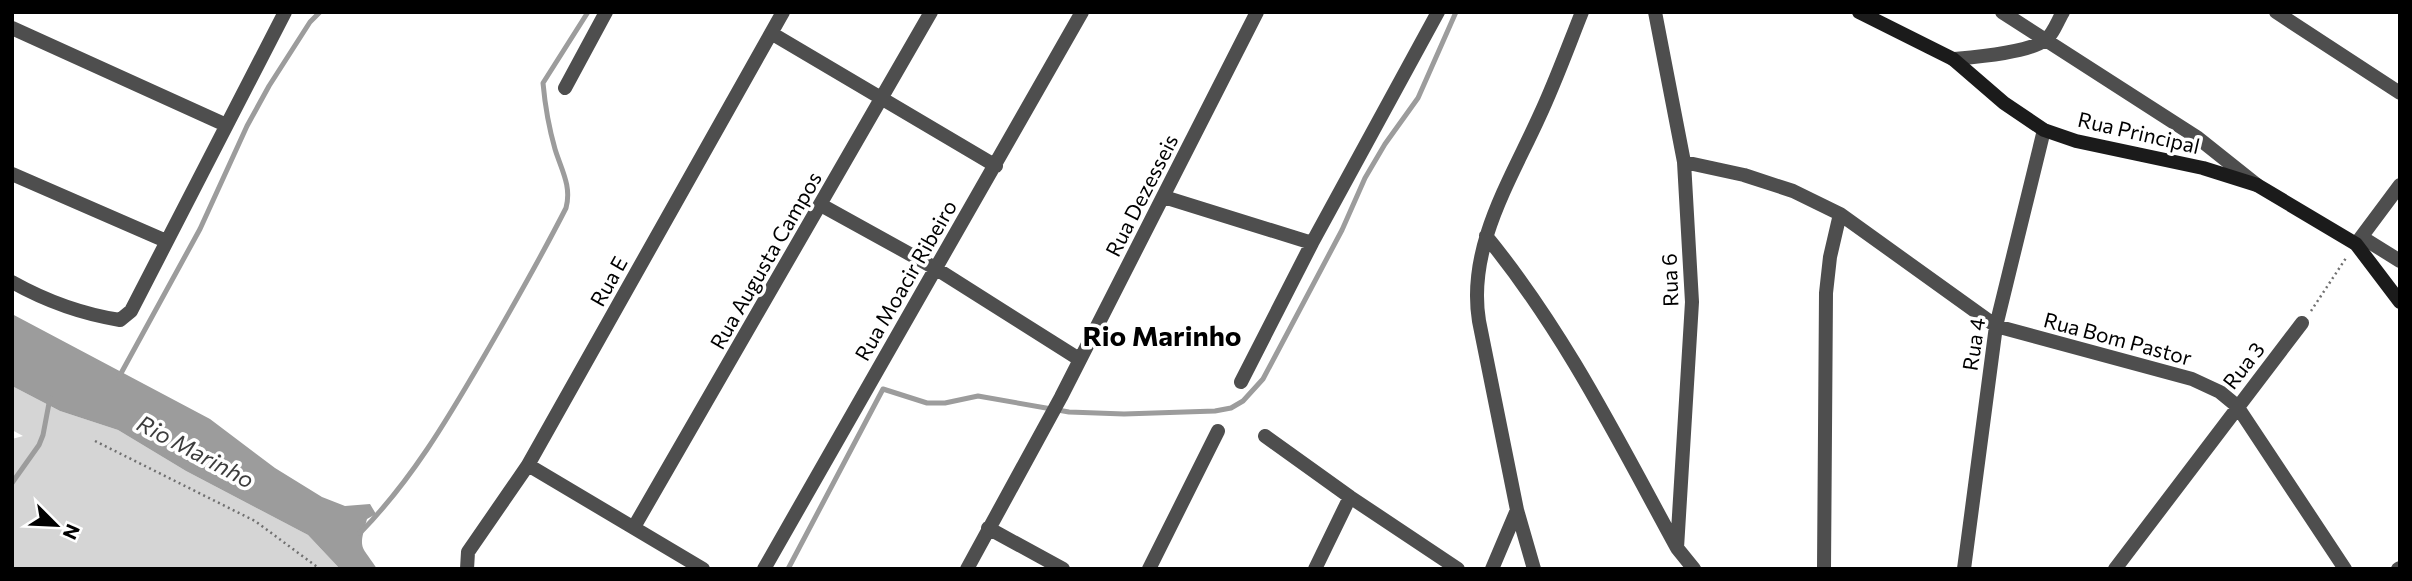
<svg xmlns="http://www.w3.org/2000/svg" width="2412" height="581" font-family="Commissioner,sans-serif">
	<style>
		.green { fill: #d5d5d5 }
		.water { fill: #9c9c9c }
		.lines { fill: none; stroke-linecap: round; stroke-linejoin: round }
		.stream { stroke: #9c9c9c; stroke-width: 5 }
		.path { stroke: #707070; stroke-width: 2.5; stroke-dasharray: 2 3.5; stroke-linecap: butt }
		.street { stroke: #4e4e4e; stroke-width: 14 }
		.secondary { stroke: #1b1b1b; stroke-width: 14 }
		.labels { text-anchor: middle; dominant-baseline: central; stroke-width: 7; stroke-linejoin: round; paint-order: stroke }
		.street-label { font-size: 21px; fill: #000; stroke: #fff }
		.water-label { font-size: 23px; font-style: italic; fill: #3d3d3d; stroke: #fff }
		.district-label { font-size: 28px; font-weight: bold; fill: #000; stroke: #fff }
	</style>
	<rect width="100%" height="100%" fill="#fff"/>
	<path class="green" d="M12,386l48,25 58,19 68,41 122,64 32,34h-328v-130l11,-3 -11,-6z"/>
	<path class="water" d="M12,314l198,105 65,49 47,29 23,9 25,-2 6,10 -9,5c-9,32 -6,25 10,50h-37l-32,-34 -122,-64 -68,-41 -58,-19 -48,-25z"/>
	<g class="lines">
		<path class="stream" d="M119,377l81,-148 47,-103 22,-40 41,-64 10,-10
			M12,483l27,-38 4,-10 7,-37
			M360,533c51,-52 87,-113 123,-175 29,-50 57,-99 83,-150 6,-22 -5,-39 -11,-59 -6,-21 -10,-44 -12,-66l45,-71
			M788,569l95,-180 44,14h18l33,-7 91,16 55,2 91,-3 16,-3 12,-7 20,-22 79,-149 23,-52 20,-34 33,-46 38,-86"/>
		<path class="path" d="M2311,311l35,-53
			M95,441l160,80 65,48"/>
		<path class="street" d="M1655,12l29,150 8,140 -15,246
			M2002,12l196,126 59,47
			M2276,12l124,81
			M12,28l214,97
			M771,33l225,133
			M1953,59c22,-2 75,-6 92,-19 8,-5 13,-20 18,-28
			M565,88l41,-76
			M1684,162l60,13 49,16 47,23 156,112 196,53 28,13 17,14 108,163
			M12,174l154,67
			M1164,197l148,46
			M821,205l114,63 144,91
			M1486,236c78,95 132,204 191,312l17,21
			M2363,238l37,23
			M2356,244l44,-59
			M12,282c34,19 70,32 108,38l11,-9 154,-299
			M1241,382l71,-139 126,-231
			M1265,436l85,61 108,72
			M528,465l175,104
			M634,527l297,-515
			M988,528l75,41
			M467,569l1,-17 60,-87 255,-453
			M764,569l318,-557
			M967,569l94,-172 196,-385
			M1149,569l69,-138
			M1315,569l35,-72
			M1492,569l25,-59
			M1534,569l-17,-59 -38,-189c-12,-73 31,-140 60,-204 16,-34 29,-70 43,-105
			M1824,569l2,-276 4,-36 10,-43
			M1964,569l32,-243 48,-196
			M2115,569l187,-246
			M2398,569l2,-1"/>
		<path class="secondary" d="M1859,12l94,47 51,44 40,27 32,11 127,27 54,17 99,59 44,58"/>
	</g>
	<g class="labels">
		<g class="street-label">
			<text transform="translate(2139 132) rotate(13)">Rua Principal</text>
			<text transform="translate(1141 195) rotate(-63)">Rua Dezesseis</text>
			<text transform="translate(765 260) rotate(-60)">Rua Augusta Campos</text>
			<text transform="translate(905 280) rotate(-60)">Rua Moacir Ribeiro</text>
			<text transform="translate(1669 280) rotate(-92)">Rua 6</text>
			<text transform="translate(608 281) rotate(-61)">Rua E</text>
			<text transform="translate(2118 338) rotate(15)">Rua Bom Pastor</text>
			<text transform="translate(1973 344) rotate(-81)">Rua 4</text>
			<text transform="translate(2243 365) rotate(-52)">Rua 3</text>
		</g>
		<g class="water-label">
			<text transform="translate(196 451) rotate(28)">Rio Marinho</text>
		</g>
		<g class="district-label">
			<text x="1162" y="335">Rio Marinho</text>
		</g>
	</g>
	<rect width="2412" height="581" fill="none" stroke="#000000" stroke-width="28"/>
	<g transform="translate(56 525) rotate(114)" stroke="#ffffff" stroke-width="5" paint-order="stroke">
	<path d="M0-5L12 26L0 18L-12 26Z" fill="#000000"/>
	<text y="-10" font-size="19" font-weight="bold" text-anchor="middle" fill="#000000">N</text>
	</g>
</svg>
